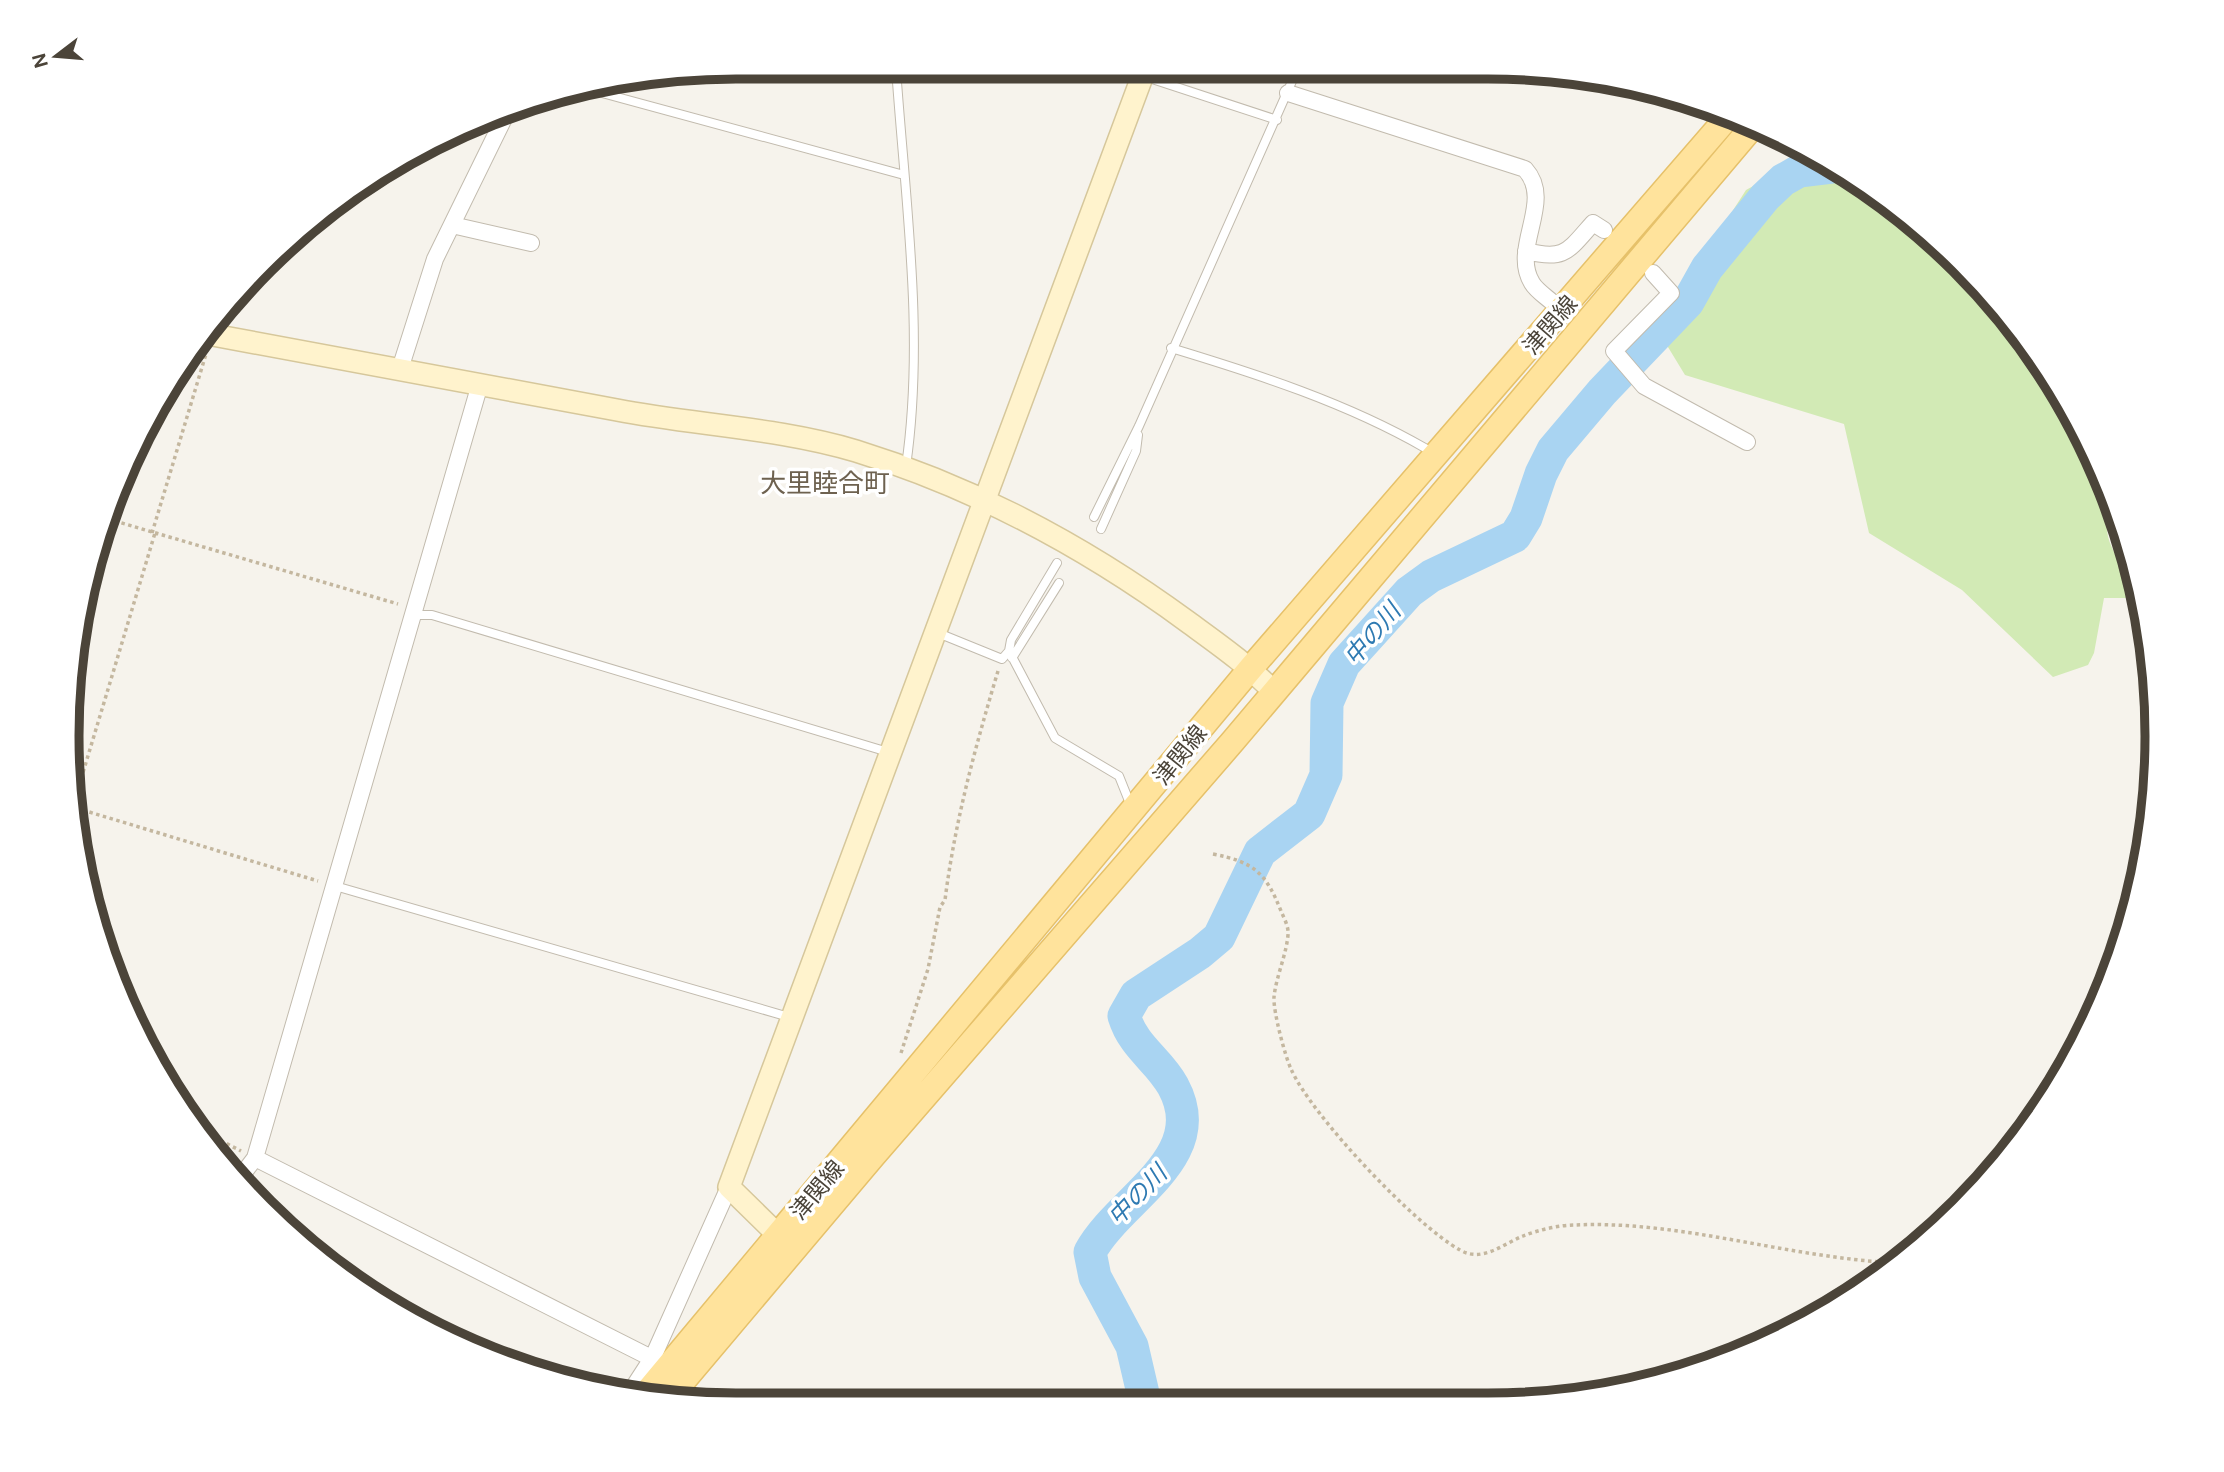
<svg xmlns="http://www.w3.org/2000/svg" width="2224" height="1472" font-family="'DM Sans','Noto Sans JP',sans-serif">
	<style>
		.green { fill: #d2eab5 }
		.lines { fill: none; stroke-linecap: round; stroke-linejoin: round }
		.river { stroke: #a9d4f2; stroke-width: 33 }
		.lane-casing { stroke: #c2bbae; stroke-width: 10 }
		.street-casing { stroke: #c2bbae; stroke-width: 18 }
		.secondary-casing { stroke: #d6c79b; stroke-width: 24 }
		.primary-casing { stroke: #e6c16a; stroke-width: 27 }
		.path { stroke: #c4b79f; stroke-width: 3.5; stroke-dasharray: 3.5 3.5; stroke-linecap: butt }
		.lane { stroke: #fff; stroke-width: 8 }
		.street { stroke: #fff; stroke-width: 16 }
		.secondary { stroke: #fff3cd; stroke-width: 21 }
		.primary { stroke: #ffe39c; stroke-width: 24 }
		.labels { text-anchor: middle; dominant-baseline: central; stroke-width: 7; stroke-linejoin: round; paint-order: stroke }
		.street-label { font-size: 23px; fill: #4b4439; stroke: #fff }
		.water-label { font-size: 24px; font-style: italic; fill: #2e7ab2; stroke: #fff }
		.quarter-label { font-size: 26px; fill: #6e6250; stroke: #fff }
		.rim { fill: none; stroke: #4b4439; stroke-width: 9 }
	</style>
	<rect width="100%" height="100%" fill="#f6f3ec"/>
	<path class="green" d="M1811,154l119,79 27,29 1,14 14,2 47,51 70,111 25,68c-15,20 -3,38 7,58l15,2 4,30h-36l-10,55 -6,12 -35,12 -91,-87 -93,-57 -25,-109 -159,-49 -28,-46 89,-139z"/>
	<g class="lines">
		<path class="river" d="M1145,1402l-13,-56 -37,-69 -5,-25c29,-54 122,-94 83,-166 -15,-27 -39,-38 -49,-70l12,-21 64,-42 19,-16 41,-85 49,-38 17,-39 1,-72 17,-39 65,-72 22,-16 84,-40 11,-18 15,-44 12,-24 49,-58 86,-90 19,-34 58,-71 18,-17 16,-9 33,-4"/>
		<defs>
			<path id="lane" d="M896,68c9,131 29,267 10,398
				M1143,76l134,44
				M591,90l313,85
				M1171,348c86,26 176,55 254,100
				M1094,517l45,-91 158,-356
				M1101,529l35,-78 2,-16
				M415,615h17l456,137
				M938,633l64,26 7,-8 46,87 64,38 12,30
				M1009,651l2,-11 46,-77
				M1012,658l47,-75
				M335,886l454,131"/>
			<path id="street" d="M1288,93l237,76c30,33 -15,78 7,114 4,7 13,13 20,19
				M452,225l79,18
				M1526,251c39,10 42,0 67,-28l11,7
				M1653,273l18,20 -57,58 30,35 103,56
				M400,369l35,-110 74,-151
				M255,1158l420,212
				M242,1175l13,-17 225,-774
				M629,1394l24,-37 76,-170"/>
			<path id="secondary" d="M202,333c139,25 277,51 415,77 78,15 162,18 239,41 120,37 231,97 332,171 30,22 59,42 85,69
				M778,1235l-49,-48 416,-1118"/>
			<path id="primary" d="M642,1398l609,-730 476,-550
				M667,1400l206,-244 360,-415 520,-615"/>
		</defs>
		<use href="#lane" class="lane-casing"/>
		<use href="#street" class="street-casing"/>
		<use href="#secondary" class="secondary-casing"/>
		<use href="#primary" class="primary-casing"/>
		<path class="path" d="M108,519l290,85
			M152,533l54,-179
			M75,799l80,-266
			M76,808l242,73
			M1213,854c41,8 53,19 68,57 3,7 8,16 7,24 -2,21 -12,42 -14,62 -1,14 11,59 17,72 20,46 125,157 169,181 22,13 43,-6 63,-14 15,-6 36,-11 52,-11 108,-5 216,34 325,38
			M901,1053l27,-84 12,-62 5,-7c10,-79 30,-152 53,-229
			M208,1134l33,17"/>
		<use href="#lane" class="lane"/>
		<use href="#street" class="street"/>
		<use href="#secondary" class="secondary"/>
		<use href="#primary" class="primary"/>
	</g>
	<g class="labels">
		<g class="street-label">
			<text transform="translate(1550 325) rotate(-49)">津関線</text>
			<text transform="translate(1180 755) rotate(-51)">津関線</text>
			<text transform="translate(817 1190) rotate(-50)">津関線</text>
		</g>
		<g class="water-label">
			<text transform="translate(1372 634) rotate(-50)">中の川</text>
			<text transform="translate(1137 1195) rotate(-46)">中の川</text>
		</g>
		<g class="quarter-label">
			<text x="825" y="483">大里睦合町</text>
		</g>
	</g>
	<path d="M0 0H2224V1472H0ZM736 79H1488A657 657 0 0 1 2145 736V736A657 657 0 0 1 1488 1393H736A657 657 0 0 1 79 736V736A657 657 0 0 1 736 79Z" fill="#fff" fill-rule="evenodd"/>
	<path class="rim" d="M736 79H1488A657 657 0 0 1 2145 736V736A657 657 0 0 1 1488 1393H736A657 657 0 0 1 79 736V736A657 657 0 0 1 736 79Z"/>
	<g transform="translate(56 56) rotate(254)" stroke="#ffffff" stroke-width="5" paint-order="stroke">
	<path d="M0-5L12 26L0 18L-12 26Z" fill="#4b4439"/>
	<text y="-10" font-size="19" font-weight="bold" text-anchor="middle" fill="#4b4439">N</text>
	</g>
</svg>
